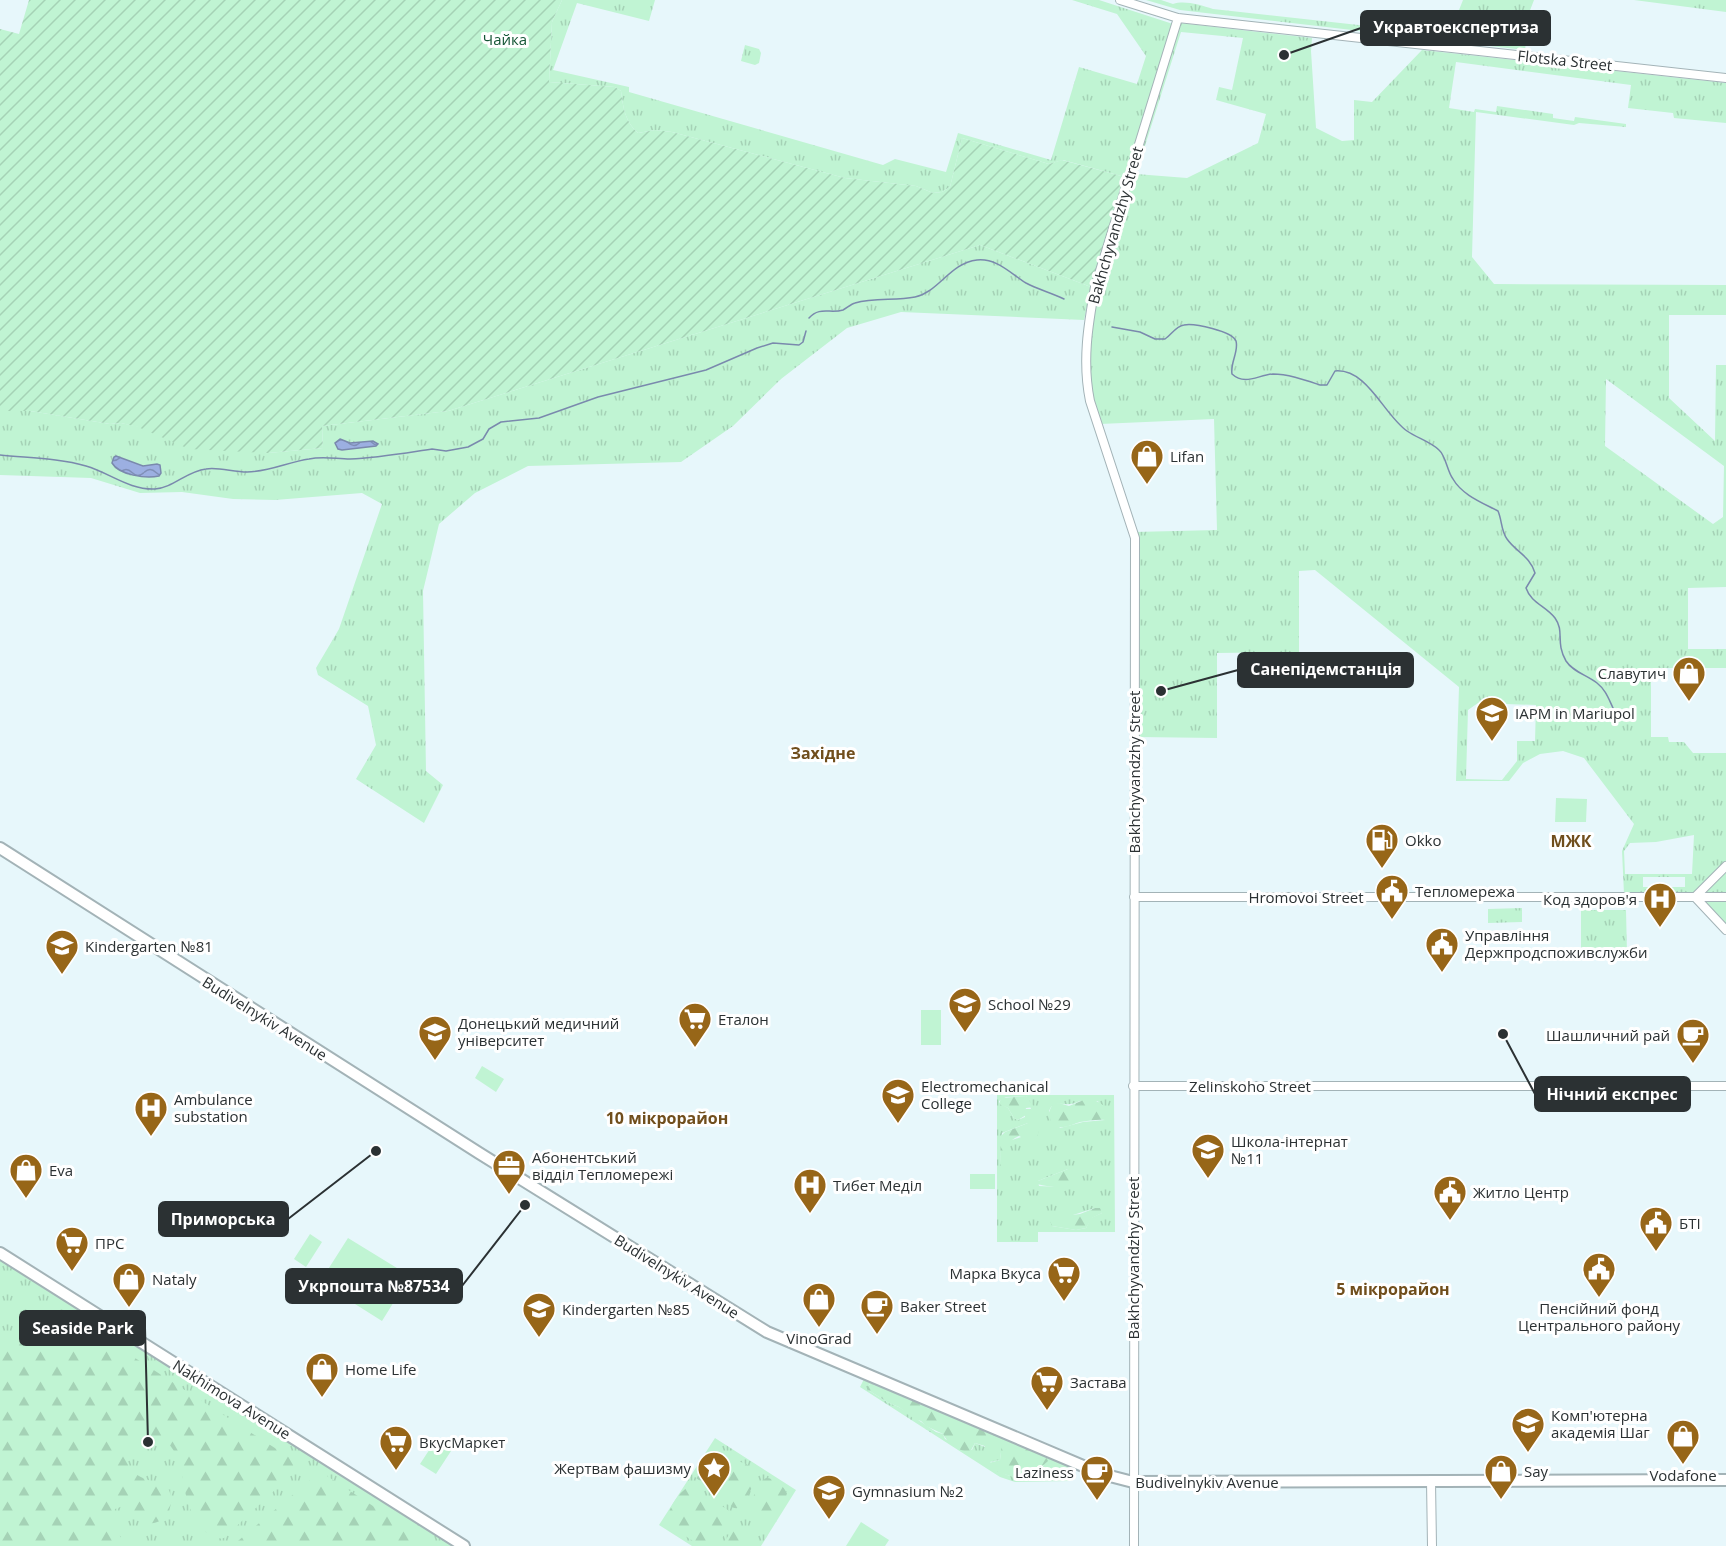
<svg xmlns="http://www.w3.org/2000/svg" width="1726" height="1546" font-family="'Open Sans',sans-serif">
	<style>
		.grass { fill: url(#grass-tufts); fill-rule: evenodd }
		.forest { fill: url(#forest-firs) }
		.garden { fill: url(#garden-furrows) }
		.pitch { fill: #c0f4d3 }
		.water { fill: url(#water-waves); stroke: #7a89ad; stroke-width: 1.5 }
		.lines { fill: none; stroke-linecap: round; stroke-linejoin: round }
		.stream { stroke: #7a89ad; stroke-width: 1.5 }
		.minor-casing { stroke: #a3b3b7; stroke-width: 10 }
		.major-casing { stroke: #a3b3b7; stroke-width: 14 }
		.minor { stroke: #fff; stroke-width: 8 }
		.major { stroke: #fff; stroke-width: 10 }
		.labels { text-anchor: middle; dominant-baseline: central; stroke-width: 6; stroke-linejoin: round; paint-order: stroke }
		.park-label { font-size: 15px; fill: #145535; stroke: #fff }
		.street-label { font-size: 15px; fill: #2b3133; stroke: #fff }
		.poi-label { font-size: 15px; fill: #2b3133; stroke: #fff; text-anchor: start }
		.neighbourhood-label { font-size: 16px; font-weight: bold; fill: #704e1c; stroke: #fff }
		.leader { fill: none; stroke: #2b3133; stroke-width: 2 }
		.callout-dot { fill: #2b3133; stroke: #fff; stroke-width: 2 }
		.callout { fill: #2b3133; stroke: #2b3133; stroke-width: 2 }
		.callout-label { font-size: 16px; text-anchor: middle; font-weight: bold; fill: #fff }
	</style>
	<defs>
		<pattern id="grass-tufts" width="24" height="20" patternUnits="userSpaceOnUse" patternTransform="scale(1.5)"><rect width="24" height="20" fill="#c0f4d3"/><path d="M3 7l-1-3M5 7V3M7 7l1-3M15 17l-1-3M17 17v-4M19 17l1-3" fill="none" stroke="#a5d2b6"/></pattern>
		<pattern id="forest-firs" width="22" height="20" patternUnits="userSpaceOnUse" patternTransform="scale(1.5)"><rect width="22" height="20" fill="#c0f4d3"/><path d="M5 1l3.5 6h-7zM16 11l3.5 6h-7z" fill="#a5d2b6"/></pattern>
		<pattern id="garden-furrows" width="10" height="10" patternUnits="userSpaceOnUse" patternTransform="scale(1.5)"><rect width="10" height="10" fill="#c0f4d3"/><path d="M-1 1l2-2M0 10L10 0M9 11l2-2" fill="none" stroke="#a5d2b6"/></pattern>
		<pattern id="water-waves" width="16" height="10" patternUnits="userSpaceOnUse" patternTransform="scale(1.5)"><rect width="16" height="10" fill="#9cafe1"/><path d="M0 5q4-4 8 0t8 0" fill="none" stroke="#7f8fb7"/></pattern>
	</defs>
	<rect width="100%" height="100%" fill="#e7f7fb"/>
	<path class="grass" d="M562,0h93l-6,21 -72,-18 -24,67 76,17v5l254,73 12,-6 51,13 12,-39 93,27 28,-93 58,17 9,-28 -29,-42 -45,-14h27l74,24 -48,153 -62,-17 -14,4 -87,-26 -12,49 -8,5 -9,1 -17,-7 -71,-8 -173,-46 -17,-2 -17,3c-13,-11 -15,-26 -17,-42l-6,-4 -66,-5 3,-60z
		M1146,0h15l12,4c12,-4 27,1 40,5l236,26 14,-35h71l-5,13 -4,37 -345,-40z
		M1634,0h92v12z
		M1180,23l132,15 -1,13 5,77 26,13 12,-1v-40l18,2 50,-52 304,33v40l-52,-5 -1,-5 -45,-5 3,-23 -175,-23 -7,46 25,4 1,-3 21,3 1,-6 56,8v4l21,3 1,-4 51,7v3l-47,-4 -5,2 -98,-13 -4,145 22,27 232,1v30h-57v83l46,43 1,-76h10v222l-38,1v61h38v19h-75v69h17l1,5h15l9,11h33v109l-33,32h-69l-2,-43 12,-27 -50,-66 -21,-7 -23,3 -17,9 -14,18h-53l3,-94 -144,-117 -16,1v81l-82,1v85l-79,-1 -4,-205 83,-2 -3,-111 -114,5 -11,-44 2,-55 7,-38zM1181,32l62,6 -11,52 -13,-3 -3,13 50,14 -8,29 -71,35 -51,-4zM1606,379l118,87 -1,51 -10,7 -108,-78zM1478,703l58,2 -1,36h-18v20l-15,19 -36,-1 2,-69zM1694,835l-2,39h-67l-1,-23 6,-8 26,-1zM1643,877h42v10h-42z
		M745,45l14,4 2,4 -2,10 -4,2 -14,-4z
		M980,245l111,42 -7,33 -183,-8 -54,16 -66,51 -48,47 -52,36 -153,4 -53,27 -36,31 -16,67 3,180 17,14 -19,38 -68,-44 20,-34 -8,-39 -50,-31 -2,-7 23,-39 43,-125 -20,-11 -87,7 -42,-1 -51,-7 -42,1 -49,-15 -91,-3v-64h30l80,13 11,-1 147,30 55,-5 -1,-22 126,-15z
		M1726,869v25h-25z
		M1700,899h26v28z
		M1522,908v14l-34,1v-14z
		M1581,910h45l1,43h-46z
		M997,1095h117l1,137h-77v10h-41zM1026,1096l5,13h-6v8l-7,3 -4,-2 -6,-10 -9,-5v-2l7,-4zM1080,1101h18l7,19 -22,2 -23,6 -11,-17 2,-4c9,-7 16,1 29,-6zM1028,1123l-7,14 -12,4 -9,23 2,-31zM1068,1169l-7,18 -22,-1 -1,-5zM1095,1208l7,5 -11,5 -5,10 -10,2 -24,-4 21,-11z
		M0,1253l460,293h-460z
		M865,1377l212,89 -6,15 -56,1 -15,-5 -140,-90zM869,1384l25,7 6,5 15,3 12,9 54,19 4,20 -10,-4 -3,7 -27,-11 -2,-5 -7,-2 -37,-25 -10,-4 -21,-13zM1001,1452l43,13 -4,3v5c-22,5 -33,8 -50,-11l10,-2z
		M715,1438l81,52 -35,56h-69l-33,-21z"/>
	<path class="forest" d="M1026,1096l8,11 -8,1 -1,3 1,4 -8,5 -4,-2 -6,-10 -9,-4 2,-6z
		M1086,1099c9,-1 19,6 24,14l-1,4 -4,3c-7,-1 -17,1 -25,2 -10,3 -25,12 -30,-4 -2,-5 0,-9 3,-14l6,-1 10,3z
		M1028,1123l9,1c5,8 0,15 -8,17l-10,-5c-14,6 -11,14 -11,27l-6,4 -2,-3 1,-28 4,-4z
		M1068,1169l11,4 1,8c-10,10 -30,6 -43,3l1,-3z
		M1095,1208h5l2,5 -10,5 -6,10 -10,2 -24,-4 -2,-5 5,-4 25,-3z
		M72,1331l18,4 28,12 177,114 2,5 -2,5 -71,67 -10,1c-12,-9 -20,-19 -25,-33 -8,-22 -6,-66 -36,-70 -11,-1 -18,1 -26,8 -6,37 22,32 42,46l3,9 -4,17c-24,17 -29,1 -45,-10l-8,3c-3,12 3,29 13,37h-128v-211c24,17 46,-2 72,-4z
		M870,1384l24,7 6,5 15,3 12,9 17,4 44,18 6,7 1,6 -7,4 -13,-4 -5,9c-9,0 -23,-9 -27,-18l-17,-8 -5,-5 -7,-2 -15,-12 -10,-4 -21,-13 -1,-3z
		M1008,1441l37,14 3,6 -8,7 -1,8c-14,7 -37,-2 -50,-8v-5l11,-3 2,-16z
		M716,1446c8,3 9,8 15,12 10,5 18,5 26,14 0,6 -12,33 -19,36 -6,1 -10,-4 -14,-7v-9c-9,-10 -20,-6 -29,-15 0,-11 11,-27 21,-31z
		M315,1476h12l92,60 6,10h-193z
		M766,1478c8,0 17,7 21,15 -2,10 -9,23 -18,29l-16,-8 -5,-8 14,-25z
		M687,1488l11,7c3,5 7,17 16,15 3,-1 5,-3 8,-4l10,7 1,8 -16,25h-16l-33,-21c-3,-12 9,-31 19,-37z
		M739,1526l7,2 12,8 -2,10h-34l11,-18z"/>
	<path class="garden" d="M29,0h533l-10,22 -3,60 66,5 6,4c2,16 4,31 17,42l17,-3 17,2 173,46 71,8 17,7 9,-1 8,-5 12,-49 87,26 13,-4 63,17 -34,110 -111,-42 -532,166 -126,15 1,22 -55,5 -79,-4 -51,-22 -17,-4 -11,1 -80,-13h-30v-382l19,5z"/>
	<path class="pitch" d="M1556,798l31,1 -1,23h-31z
		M921,1010h20v35h-20z
		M482,1066l22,13 -8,13 -21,-14z
		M970,1174h25v15h-25z
		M310,1234l12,8 -16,25 -12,-8z
		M348,1238l62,38 -28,45 -62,-39z
		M437,1438l16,10 -17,26 -16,-10z
		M861,1522l28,18 -4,6h-39z"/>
	<path class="water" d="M340,439l10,4 23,-2 5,3 -2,2 -34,4 -4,-1 -3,-6z
		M116,456l27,10 14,-2 3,1 1,8 -2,3c-13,3 -40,-1 -47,-13l2,-6z"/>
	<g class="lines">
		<path class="stream" d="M809,318c11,-12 21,-4 34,-8 4,-2 8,-6 12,-7 19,-6 40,-2 60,-6 24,-5 35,-34 62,-37 20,-2 33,13 49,23 11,6 26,10 38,16
			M1112,327l28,5 15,7h10c6,-4 11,-13 19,-14 10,-2 48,6 52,16 3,10 -6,22 -4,33 13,12 26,1 41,0 15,0 32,6 47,11h7l8,-14c32,-3 49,44 72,60 10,7 24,11 32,19 7,6 8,21 14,29 9,16 30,24 45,32 4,9 3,20 9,28 9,13 23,17 28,34l-9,15c5,15 20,18 29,30 10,14 0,24 11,43 7,11 21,14 31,22 9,7 12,17 17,27
			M0,455c28,3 59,3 86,11 24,7 43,24 69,23 18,-1 32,-18 51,-20 13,-2 27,3 41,3 22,0 41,-10 62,-13 14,-3 27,0 41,0 27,-1 55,-6 82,-10l14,2 22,-4 15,-8 6,-10 12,-7 38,-4 59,-21 108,-27 51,-22 16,-5 26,2 4,-3 3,-11"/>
		<defs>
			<path id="minor" d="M1120,0l58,18 548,60
				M1134,897h592
				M1695,897l31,33
				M1695,897l31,-31
				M1133,1086h593
				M1431,1481l1,65
				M1134,1546l1,-1008 -45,-137c-8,-39 -2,-76 5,-114l83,-269"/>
			<path id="major" d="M0,848l479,305 288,179 335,142 31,8 593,-2
				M0,1253l464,293"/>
		</defs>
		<use href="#minor" class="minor-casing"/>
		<use href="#major" class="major-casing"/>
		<use href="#minor" class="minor"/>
		<use href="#major" class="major"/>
	</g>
	<defs>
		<symbol id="shop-pin" viewBox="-11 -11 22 30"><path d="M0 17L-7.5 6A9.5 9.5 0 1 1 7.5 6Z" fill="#976618" stroke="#fff"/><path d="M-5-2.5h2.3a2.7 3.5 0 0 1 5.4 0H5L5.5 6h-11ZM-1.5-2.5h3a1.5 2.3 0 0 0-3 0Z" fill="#fff"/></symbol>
		<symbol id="university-pin" viewBox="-11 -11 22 30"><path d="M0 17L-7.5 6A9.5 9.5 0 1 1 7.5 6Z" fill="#976618" stroke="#fff"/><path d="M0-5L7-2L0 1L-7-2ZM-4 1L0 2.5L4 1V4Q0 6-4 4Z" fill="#fff"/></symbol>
		<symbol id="fuel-pin" viewBox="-11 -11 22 30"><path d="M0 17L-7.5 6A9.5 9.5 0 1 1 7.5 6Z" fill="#976618" stroke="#fff"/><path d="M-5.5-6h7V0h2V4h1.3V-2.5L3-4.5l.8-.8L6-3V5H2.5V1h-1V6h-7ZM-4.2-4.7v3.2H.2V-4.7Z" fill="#fff"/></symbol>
		<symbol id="civic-pin" viewBox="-11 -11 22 30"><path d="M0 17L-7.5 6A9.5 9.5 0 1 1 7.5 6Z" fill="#976618" stroke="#fff"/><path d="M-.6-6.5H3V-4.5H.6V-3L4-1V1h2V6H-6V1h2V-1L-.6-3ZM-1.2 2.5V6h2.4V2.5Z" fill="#fff"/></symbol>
		<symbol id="hospital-pin" viewBox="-11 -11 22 30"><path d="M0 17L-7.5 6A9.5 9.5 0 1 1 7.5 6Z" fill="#976618" stroke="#fff"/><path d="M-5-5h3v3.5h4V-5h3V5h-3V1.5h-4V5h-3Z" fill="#fff"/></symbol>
		<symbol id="school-pin" viewBox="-11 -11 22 30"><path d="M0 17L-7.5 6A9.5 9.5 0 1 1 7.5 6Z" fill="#976618" stroke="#fff"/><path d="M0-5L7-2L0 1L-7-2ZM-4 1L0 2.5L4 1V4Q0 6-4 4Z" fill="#fff"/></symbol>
		<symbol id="supermarket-pin" viewBox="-11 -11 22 30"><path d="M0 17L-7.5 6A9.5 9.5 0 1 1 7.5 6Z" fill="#976618" stroke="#fff"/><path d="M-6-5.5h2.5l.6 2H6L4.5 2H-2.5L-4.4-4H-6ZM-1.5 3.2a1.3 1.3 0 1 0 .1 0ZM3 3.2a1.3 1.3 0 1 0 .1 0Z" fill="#fff"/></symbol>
		<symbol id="cafe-pin" viewBox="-11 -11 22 30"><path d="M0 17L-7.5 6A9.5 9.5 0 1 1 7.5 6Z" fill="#976618" stroke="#fff"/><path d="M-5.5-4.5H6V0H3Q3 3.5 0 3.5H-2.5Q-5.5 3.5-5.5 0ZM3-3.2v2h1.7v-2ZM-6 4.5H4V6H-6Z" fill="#fff"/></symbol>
		<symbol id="office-pin" viewBox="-11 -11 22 30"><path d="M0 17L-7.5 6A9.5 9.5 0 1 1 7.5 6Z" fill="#976618" stroke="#fff"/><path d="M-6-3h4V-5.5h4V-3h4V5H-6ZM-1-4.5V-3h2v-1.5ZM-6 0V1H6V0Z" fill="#fff"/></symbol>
		<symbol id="sight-pin" viewBox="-11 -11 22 30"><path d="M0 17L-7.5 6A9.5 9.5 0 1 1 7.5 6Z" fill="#976618" stroke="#fff"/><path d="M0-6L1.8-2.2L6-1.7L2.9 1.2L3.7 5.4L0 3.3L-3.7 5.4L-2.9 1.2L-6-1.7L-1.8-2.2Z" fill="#fff"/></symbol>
	</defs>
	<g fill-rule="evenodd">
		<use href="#shop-pin" x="1128" y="437" width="38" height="52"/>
		<use href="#shop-pin" x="1670" y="654" width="38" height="52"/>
		<use href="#university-pin" x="1473" y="694" width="38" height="52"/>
		<use href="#fuel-pin" x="1363" y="821" width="38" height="52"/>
		<use href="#civic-pin" x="1373" y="872" width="38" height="52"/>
		<use href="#hospital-pin" x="1641" y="880" width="38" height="52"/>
		<use href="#civic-pin" x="1423" y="925" width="38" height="52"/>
		<use href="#school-pin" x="43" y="927" width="38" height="52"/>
		<use href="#school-pin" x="946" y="985" width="38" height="52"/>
		<use href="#supermarket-pin" x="676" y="1000" width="38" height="52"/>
		<use href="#university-pin" x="416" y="1013" width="38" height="52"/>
		<use href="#cafe-pin" x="1674" y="1016" width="38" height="52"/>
		<use href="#university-pin" x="879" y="1076" width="38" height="52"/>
		<use href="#hospital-pin" x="132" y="1089" width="38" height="52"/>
		<use href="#school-pin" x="1189" y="1131" width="38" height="52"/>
		<use href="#office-pin" x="490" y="1147" width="38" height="52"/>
		<use href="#shop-pin" x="7" y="1151" width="38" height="52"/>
		<use href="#hospital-pin" x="791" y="1166" width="38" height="52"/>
		<use href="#civic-pin" x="1431" y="1173" width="38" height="52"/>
		<use href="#civic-pin" x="1637" y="1204" width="38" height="52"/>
		<use href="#supermarket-pin" x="53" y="1224" width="38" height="52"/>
		<use href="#civic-pin" x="1580" y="1250" width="38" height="52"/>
		<use href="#supermarket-pin" x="1045" y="1254" width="38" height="52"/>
		<use href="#shop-pin" x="110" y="1260" width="38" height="52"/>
		<use href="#shop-pin" x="800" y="1280" width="38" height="52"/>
		<use href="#cafe-pin" x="858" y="1287" width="38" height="52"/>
		<use href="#school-pin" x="520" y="1290" width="38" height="52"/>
		<use href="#shop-pin" x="303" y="1350" width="38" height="52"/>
		<use href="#supermarket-pin" x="1028" y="1363" width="38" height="52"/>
		<use href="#school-pin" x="1509" y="1405" width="38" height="52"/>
		<use href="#shop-pin" x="1664" y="1417" width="38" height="52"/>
		<use href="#supermarket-pin" x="377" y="1423" width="38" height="52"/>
		<use href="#sight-pin" x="695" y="1449" width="38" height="52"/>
		<use href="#shop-pin" x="1482" y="1452" width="38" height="52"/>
		<use href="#cafe-pin" x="1078" y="1453" width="38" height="52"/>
		<use href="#school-pin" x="810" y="1472" width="38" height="52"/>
	</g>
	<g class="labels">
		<g class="park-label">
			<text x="505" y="39">Чайка</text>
		</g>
		<g class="street-label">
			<text transform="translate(1565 60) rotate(6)">Flotska Street</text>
			<text transform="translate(1115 225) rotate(-74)">Bakhchyvandzhy Street</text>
			<text transform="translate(1134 772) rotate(-90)">Bakhchyvandzhy Street</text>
			<text x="1306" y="897">Hromovoi Street</text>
			<text transform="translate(265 1018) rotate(32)">Budivelnykiv Avenue</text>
			<text x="1250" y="1086">Zelinskoho Street</text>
			<text transform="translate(1133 1258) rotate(-90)">Bakhchyvandzhy Street</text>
			<text transform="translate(677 1276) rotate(32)">Budivelnykiv Avenue</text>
			<text transform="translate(232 1399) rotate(32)">Nakhimova Avenue</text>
			<text x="1207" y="1482">Budivelnykiv Avenue</text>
		</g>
		<g class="poi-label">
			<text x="1170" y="456">Lifan</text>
			<text x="1666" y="673" text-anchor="end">Славутич</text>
			<text x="1515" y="713">IAPM in Mariupol</text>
			<text x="1405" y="840">Okko</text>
			<text x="1415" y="891">Тепломережа</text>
			<text x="1637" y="899" text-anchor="end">Код здоров'я</text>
			<text x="1465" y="935">Управління<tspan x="1465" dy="17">Держпродспоживслужби</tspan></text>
			<text x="85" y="946">Kindergarten №81</text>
			<text x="988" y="1004">School №29</text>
			<text x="718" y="1019">Еталон</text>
			<text x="458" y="1023">Донецький медичний<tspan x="458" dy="17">університет</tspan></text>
			<text x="1670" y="1035" text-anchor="end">Шашличний рай</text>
			<text x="921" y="1086">Electromechanical<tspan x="921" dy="17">College</tspan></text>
			<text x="174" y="1099">Ambulance<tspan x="174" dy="17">substation</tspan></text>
			<text x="1231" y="1141">Школа-інтернат<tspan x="1231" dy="17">№11</tspan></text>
			<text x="532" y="1157">Абонентський<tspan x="532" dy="17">відділ Тепломережі</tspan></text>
			<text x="49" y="1170">Eva</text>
			<text x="833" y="1185">Тибет Меділ</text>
			<text x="1473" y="1192">Житло Центр</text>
			<text x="1679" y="1223">БТІ</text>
			<text x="95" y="1243">ПРС</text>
			<text x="1041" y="1273" text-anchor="end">Марка Вкуса</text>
			<text x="152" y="1279">Nataly</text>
			<text x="900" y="1306">Baker Street</text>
			<text x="1599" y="1308" text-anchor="middle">Пенсійний фонд<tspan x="1599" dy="17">Центрального району</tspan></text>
			<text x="562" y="1309">Kindergarten №85</text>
			<text x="819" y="1338" text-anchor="middle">VinoGrad</text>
			<text x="345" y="1369">Home Life</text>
			<text x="1070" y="1382">Застава</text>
			<text x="1551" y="1415">Комп'ютерна<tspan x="1551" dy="17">академія Шаг</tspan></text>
			<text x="419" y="1442">ВкусМаркет</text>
			<text x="691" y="1468" text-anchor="end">Жертвам фашизму</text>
			<text x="1524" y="1471">Say</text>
			<text x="1074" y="1472" text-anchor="end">Laziness</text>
			<text x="1683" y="1475" text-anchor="middle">Vodafone</text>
			<text x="852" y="1491">Gymnasium №2</text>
		</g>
		<g class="neighbourhood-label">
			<text x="823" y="753">Західне</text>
			<text x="1571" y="841">МЖК</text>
			<text x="667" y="1118">10 мікрорайон</text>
			<text x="1393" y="1289">5 мікрорайон</text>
		</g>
	</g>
	<path class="leader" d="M1284 55L1361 28M1161 691L1238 670M1503 1034L1535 1094M376 1151L288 1219M525 1205L462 1286M148 1442L145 1328"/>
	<g class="callout-dot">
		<circle cx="1284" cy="55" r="6"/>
		<circle cx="1161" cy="691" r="6"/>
		<circle cx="1503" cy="1034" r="6"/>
		<circle cx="376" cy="1151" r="6"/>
		<circle cx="525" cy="1205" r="6"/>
		<circle cx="148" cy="1442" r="6"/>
	</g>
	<g class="callout">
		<rect x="1361" y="11" width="189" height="34" rx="6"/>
		<rect x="1238" y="653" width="175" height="34" rx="6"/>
		<rect x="1535" y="1077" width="155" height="34" rx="6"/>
		<rect x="159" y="1202" width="129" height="34" rx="6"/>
		<rect x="286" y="1269" width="176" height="34" rx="6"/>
		<rect x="20" y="1311" width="125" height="34" rx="6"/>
	</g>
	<g class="callout-label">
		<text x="1456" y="33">Укравтоекспертиза</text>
		<text x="1326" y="675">Санепідемстанція</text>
		<text x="1612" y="1100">Нічний експрес</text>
		<text x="223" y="1225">Приморська</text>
		<text x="374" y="1292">Укрпошта №87534</text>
		<text x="83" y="1334">Seaside Park</text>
	</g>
</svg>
